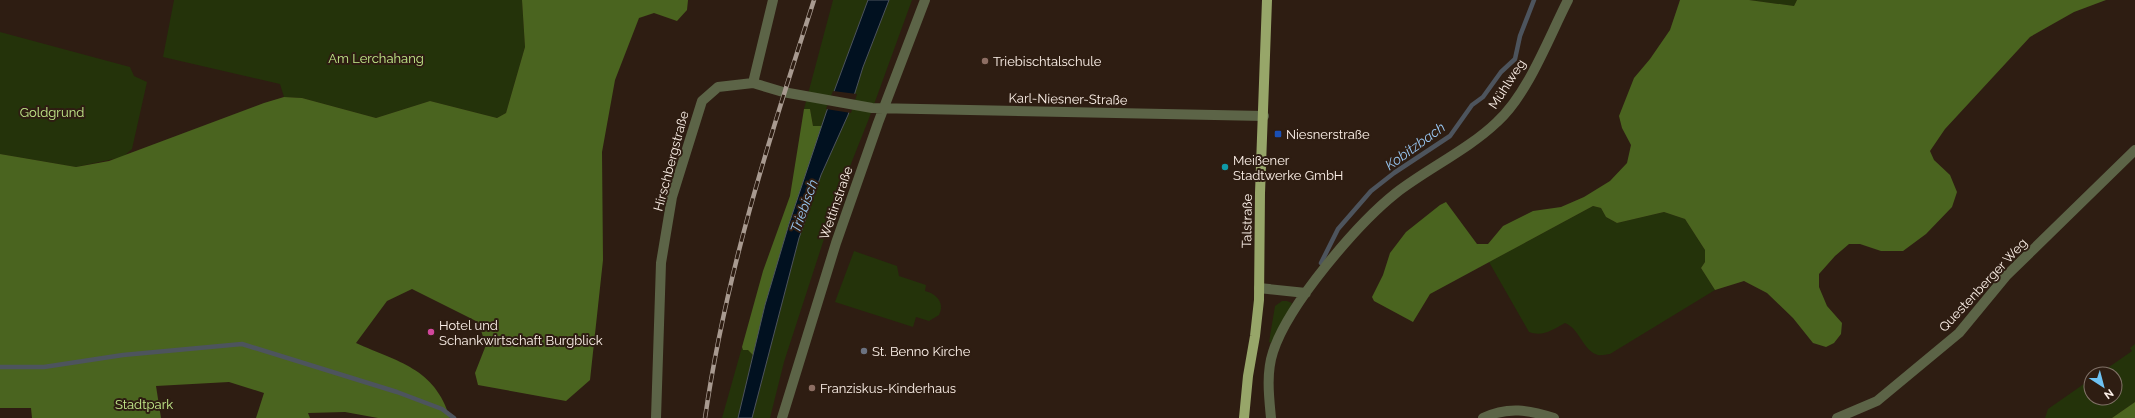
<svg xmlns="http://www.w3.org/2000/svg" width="2135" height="418" font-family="Raleway,sans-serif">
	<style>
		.green { fill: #24330a }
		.forest { fill: #4a641f }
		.water { fill: #011120; stroke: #4d545d }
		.pier { fill: #2e1d12 }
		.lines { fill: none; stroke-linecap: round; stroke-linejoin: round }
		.stream { stroke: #4d545d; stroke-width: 4.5 }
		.minor { stroke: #5c6447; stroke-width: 10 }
		.major { stroke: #97a669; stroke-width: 10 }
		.rail-casing { stroke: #a89a90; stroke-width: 4.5 }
		.rail { stroke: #2e1d12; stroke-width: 3; stroke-dasharray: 9; stroke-linecap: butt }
		.education-dot { fill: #8d6e63; stroke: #2e1d12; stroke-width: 1.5 }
		.transit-dot { fill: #1a4fb4; stroke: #2e1d12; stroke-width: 1.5 }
		.culture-dot { fill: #0f9aa8; stroke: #2e1d12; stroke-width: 1.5 }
		.hotel-dot { fill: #d1479c; stroke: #2e1d12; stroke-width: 1.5 }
		.worship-dot { fill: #6b7280; stroke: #2e1d12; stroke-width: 1.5 }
		.labels { text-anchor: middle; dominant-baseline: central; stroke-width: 4; stroke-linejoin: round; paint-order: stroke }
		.park-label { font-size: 13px; fill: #c4ec8c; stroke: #2e1d12 }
		.poi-label { font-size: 13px; fill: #fef2ea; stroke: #2e1d12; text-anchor: start }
		.street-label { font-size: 13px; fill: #fef2ea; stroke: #2e1d12 }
		.water-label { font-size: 14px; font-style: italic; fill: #99c7f2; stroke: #2e1d12 }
	</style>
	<rect width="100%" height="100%" fill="#2e1d12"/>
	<path class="green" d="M174,0h348l3,47 -19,66 -9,5 -67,-17 -54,17 -74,-20 -18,-1 -4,-13 -117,-27z
		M833,0h35l-46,126h-9l-3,-17h-6z
		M889,0h23l-44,121 -31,78 -53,163 -14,56h-18l47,-180 22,-63 27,-60 15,-48z
		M1749,0h48l-3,6z
		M0,32l130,35 4,9 13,6 -15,67 -9,8 -47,10 -76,-13z
		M1593,206l8,2 5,9 11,6 47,-11 21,7 20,31v12l-4,6 14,22 -105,64c-3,0 -9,2 -12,1 -15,-4 -18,-26 -33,-32 -13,7 -22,14 -36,9l-40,-70z
		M854,251l43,15 2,10 27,9 -1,6c12,3 20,12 14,24l-10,6 -13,-4 -3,10 -78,-25z
		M1282,301h5l5,2 -5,16 -16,24 -2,-1 6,-36z
		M2135,344v58l-23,16h-67l3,-9 43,-30v19h24v-24h-16l33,-23 -2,-3z
		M742,347l1,3h5l5,5 -15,63h-16z"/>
	<path class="forest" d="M522,0h166l-1,10 -10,11 -23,-8 -15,5 -24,62 -13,72 1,108 -13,120 -24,21 -88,-16 -3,-12 11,-28 -8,-23 -66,-33 -25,12 -31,42c42,19 79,25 94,75h-72l-33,-6 -37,1 2,5h-54l8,-25 -35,-11 -73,4 5,32h-129l-1,-10h-31v-254l76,13 33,-6 155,-58 20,-6 18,1 74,20 54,-17 67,17 9,-5 19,-66z
		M1680,0h69l45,6 3,-6h309l-32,12 -44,25 -85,92 -15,22 4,9 16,15 7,17 -5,15 -26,27 -23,17h-22l-21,-7h-11l-14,12 -16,18v13l8,19 15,17 -1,11 -7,9 -8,4 -13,-4 -20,-25 -26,-25 -23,-12 -29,9 -14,-22 4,-6v-12l-20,-31 -21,-7 -47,11 -11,-6 -5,-9 -8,-2 -163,88 -17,28 -39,-21 -2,-4 11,-22 7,-22 16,-21 34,-27 6,-3 31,42h11l15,-18 30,-15 28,-4 23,-10 26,-16 17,-18 4,-18 -9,-17 -3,-12 15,-38 16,-19 20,-29z
		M804,109h6l3,17h9l-15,50 -18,48 -36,131 -5,-5h-5l-1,-3 21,-76 27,-75z
		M2135,402v16h-23z"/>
	<path class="water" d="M868,0h21l-26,67 -15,48 -27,60 -22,63 -47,180h-14l27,-113 24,-81 37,-111z"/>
	<path class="pier" d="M833,91l24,3 -6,19 -25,-4z"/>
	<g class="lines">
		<path class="stream" d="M1321,263l17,-34 33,-38 23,-18 56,-37 22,-31 11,-8 18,-25 14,-13 5,-23 14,-36
			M0,367h44l79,-12 119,-11 155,48 45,17 12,9"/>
		<path class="minor" d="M753,83l20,-83
			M1259,288l47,5
			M656,418l5,-155 11,-66 30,-96 16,-14 35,-4 30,9 89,16 392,8
			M782,418l54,-175 42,-120 47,-123
			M1271,418c-2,-21 -5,-45 2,-66 15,-47 84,-128 123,-159 31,-24 73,-44 101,-71 31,-28 52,-85 71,-122
			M1483,418c25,-12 46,-8 71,0
			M1837,418l40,-17 82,-68 47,-57 129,-126"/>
		<path class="major" d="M1244,418l4,-42 7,-40 4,-36 1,-107 7,-193"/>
		<defs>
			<path id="rail" d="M705,418c21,-145 64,-279 109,-418"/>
		</defs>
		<use href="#rail" class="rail-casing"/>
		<use href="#rail" class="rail"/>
	</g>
	<g class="education-dot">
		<circle cx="985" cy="61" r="4"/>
		<circle cx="812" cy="388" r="4"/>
	</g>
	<rect class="transit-dot" x="1274" y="130" width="8" height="8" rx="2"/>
	<circle class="culture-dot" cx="1225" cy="167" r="4"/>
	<circle class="hotel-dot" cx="431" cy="332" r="4"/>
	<circle class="worship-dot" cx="864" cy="351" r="4"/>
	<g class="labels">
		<g class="park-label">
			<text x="376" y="58">Am Lerchahang</text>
			<text x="52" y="112">Goldgrund</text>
			<text x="144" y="404">Stadtpark</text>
		</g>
		<g class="poi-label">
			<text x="993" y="61">Triebischtalschule</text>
			<text x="1286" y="134">Niesnerstraße</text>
			<text x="1233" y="160">Meißener<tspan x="1233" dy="15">Stadtwerke GmbH</tspan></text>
			<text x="439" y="325">Hotel und<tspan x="439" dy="15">Schankwirtschaft Burgblick</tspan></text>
			<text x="872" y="351">St. Benno Kirche</text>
			<text x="820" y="388">Franziskus-Kinderhaus</text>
		</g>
		<g class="street-label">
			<text transform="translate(1507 84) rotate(-57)">Mühlweg</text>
			<text transform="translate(1068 99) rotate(1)">Karl-Niesner-Straße</text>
			<text transform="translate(671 161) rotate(-75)">Hirschbergstraße</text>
			<text transform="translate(836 203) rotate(-71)">Wettinstraße</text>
			<text transform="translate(1247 221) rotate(-89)">Talstraße</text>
			<text transform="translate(1983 285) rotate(-47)">Questenberger Weg</text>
		</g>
		<g class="water-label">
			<text transform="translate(1415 146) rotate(-36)">Kobitzbach</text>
			<text transform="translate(804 206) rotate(-70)">Triebisch</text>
		</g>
	</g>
	<g transform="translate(2103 386) rotate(144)"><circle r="19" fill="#2e1d12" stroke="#817268"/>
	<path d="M0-3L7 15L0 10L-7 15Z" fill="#6dc2f3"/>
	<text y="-6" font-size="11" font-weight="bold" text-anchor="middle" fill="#fef2ea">N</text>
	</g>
</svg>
